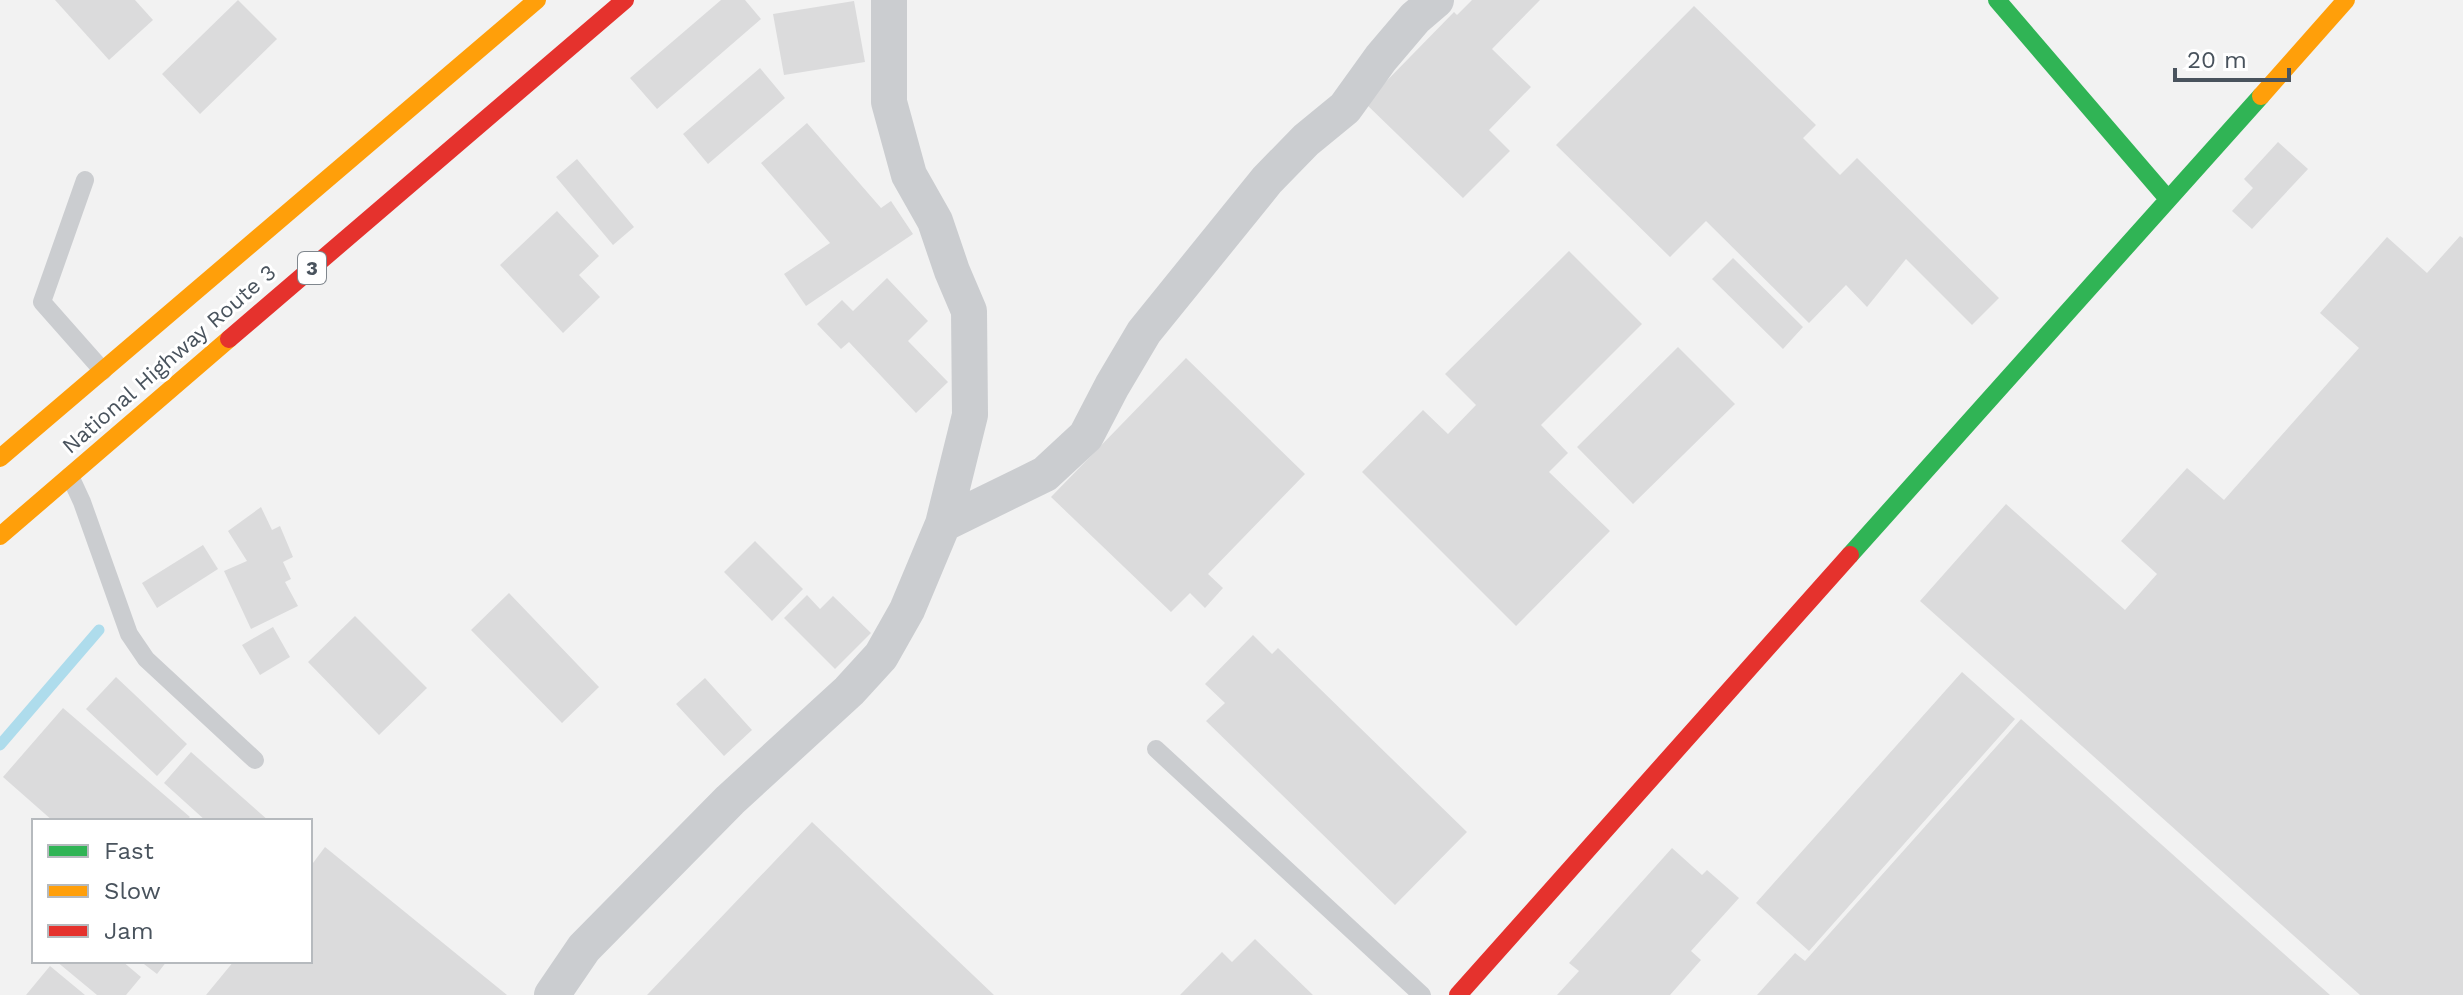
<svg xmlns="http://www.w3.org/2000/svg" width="2463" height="995" font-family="'Work Sans',sans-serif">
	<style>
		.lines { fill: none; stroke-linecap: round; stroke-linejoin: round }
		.stream { stroke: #aedcec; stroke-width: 11 }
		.building { fill: #dbdbdc }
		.lane { stroke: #cbcdd0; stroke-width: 18 }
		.street { stroke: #cbcdd0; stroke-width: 36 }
		.fast { stroke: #30b455; stroke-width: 18 }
		.slow { stroke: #ff9f0a; stroke-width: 18 }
		.jam { stroke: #e5322d; stroke-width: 18 }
		.labels { text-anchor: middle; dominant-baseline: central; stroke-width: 6; stroke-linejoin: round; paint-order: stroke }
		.shield { fill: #fff; stroke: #80878e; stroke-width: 2 }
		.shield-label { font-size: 20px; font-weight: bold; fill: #49535d }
		.street-label { font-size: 22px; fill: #49535d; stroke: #fff }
	</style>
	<rect width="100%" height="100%" fill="#f2f2f2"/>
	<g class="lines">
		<path class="stream" d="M0,745l99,-115"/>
	</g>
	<path class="building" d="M55,0h80l18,20 -44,40z
		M238,0l39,39 -77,75 -38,-40z
		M721,0h24l16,19 -104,90 -27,-31z
		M1472,0h68l-48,49 39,38 -42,43 21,21 -47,47 -98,-95 89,-91 3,3z
		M854,1l11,61 -81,13 -11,-61z
		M1694,6l122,119 -13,13 37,37 17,-17 142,140 -27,27 -66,-66 -39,48 -21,-22 -37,38 -103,-102 -36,36 -114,-112z
		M760,68l25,30 -77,66 -25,-30z
		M807,123l74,85 10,-7 22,33 -107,72 -22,-32 46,-31 -69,-80z
		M2278,142l30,27 -56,60 -20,-18 21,-23 -9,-9z
		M577,159l57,68 -21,18 -57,-68z
		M557,211l42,45 -20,19 21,22 -37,36 -63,-68z
		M2460,236l3,2v757h-103l-440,-394 86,-97 119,106 32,-36 -36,-33 66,-73 37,32 135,-152 -39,-35 67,-76 40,36z
		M1569,251l73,73 -101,101 27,28 -19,19 61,59 -94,95 -154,-154 61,-62 25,24 28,-29 -31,-31z
		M1733,258l70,69 -20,22 -71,-70z
		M887,278l41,43 -20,20 40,41 -32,31 -67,-71 -8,7 -24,-25 25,-24 11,11z
		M1678,347l57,57 -102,100 -56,-57z
		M1186,358l119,116 -97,100 15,14 -18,20 -15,-15 -19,19 -120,-115z
		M261,507l11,23 8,-4 13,31 -10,5 8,17 -6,3 13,24 -47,23 -27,-58 23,-10 -19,-30z
		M755,541l48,48 -31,32 -48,-49z
		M203,545l15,24 -61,39 -15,-25z
		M509,593l90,94 -37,36 -91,-93z
		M807,595l13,14 13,-13 38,37 -36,36 -51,-51z
		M355,616l72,72 -48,47 -71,-73z
		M273,627l17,30 -30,18 -18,-30z
		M1253,635l19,19 6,-6 189,184 -72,73 -189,-184 19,-18 -20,-19z
		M1962,672l53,47 -206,232 -53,-48z
		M116,677l71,67 -30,32 -71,-67z
		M705,678l47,52 -28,26 -48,-52z
		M63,708l127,109 -4,4h-133l-50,-44z
		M2021,719l309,276h-573l38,-42 10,8z
		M191,752l78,69h-63l-42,-38z
		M812,822l182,173h-347z
		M325,847l182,148h-301l28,-34h76v-94z
		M1672,848l30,27 5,-5 32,28 -48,53 10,9 -31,35h-113l22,-24 -10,-8z
		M1255,939l58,56h-133l42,-43 10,10z
		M56,961h66l19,16 -15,18h-29z
		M140,961h27l-10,13z
		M50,966l35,29h-59z"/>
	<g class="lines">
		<path class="lane" d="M85,180l-43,122 61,69
			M70,476l12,26 47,132 17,25 109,101
			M1156,749l266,246"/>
		<path class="street" d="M943,524l102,-50 41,-38 26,-50 32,-54 123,-152 39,-40 39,-32 36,-50 34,-40 21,-18
			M552,995l32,-47 146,-148 119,-109 32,-35 26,-46 36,-86 27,-109 -1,-104 -17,-40 -17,-50 -26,-46 -20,-73v-102"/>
		<path class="fast" d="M1997,0l171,199
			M1850,555l411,-459"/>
		<path class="slow" d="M2261,96l85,-96
			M0,458l537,-458
			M0,536l229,-197"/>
		<path class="jam" d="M229,339l396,-339
			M1458,995l392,-440"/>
	</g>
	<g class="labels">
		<rect class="shield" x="298" y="252" width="28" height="32" rx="6"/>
		<g class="shield-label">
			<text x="312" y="268">3</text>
		</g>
		<g class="street-label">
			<text transform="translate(169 359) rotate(-41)">National Highway Route 3</text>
		</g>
	</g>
	<rect x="32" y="819" width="280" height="144" fill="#ffffff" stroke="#b6babe" stroke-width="2"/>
	<rect x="48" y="845" width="40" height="12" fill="#30b455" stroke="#b6babe" stroke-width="2"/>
	<text x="104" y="859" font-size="24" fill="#49535d">Fast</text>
	<rect x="48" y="885" width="40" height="12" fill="#ff9f0a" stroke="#b6babe" stroke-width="2"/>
	<text x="104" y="899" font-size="24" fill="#49535d">Slow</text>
	<rect x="48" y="925" width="40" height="12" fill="#e5322d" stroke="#b6babe" stroke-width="2"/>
	<text x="104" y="939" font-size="24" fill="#49535d">Jam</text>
	<path d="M2175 68v12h114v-12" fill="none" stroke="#49535d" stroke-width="4"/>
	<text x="2187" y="68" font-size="24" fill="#49535d" stroke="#ffffff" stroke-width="6" paint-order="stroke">20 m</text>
</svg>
